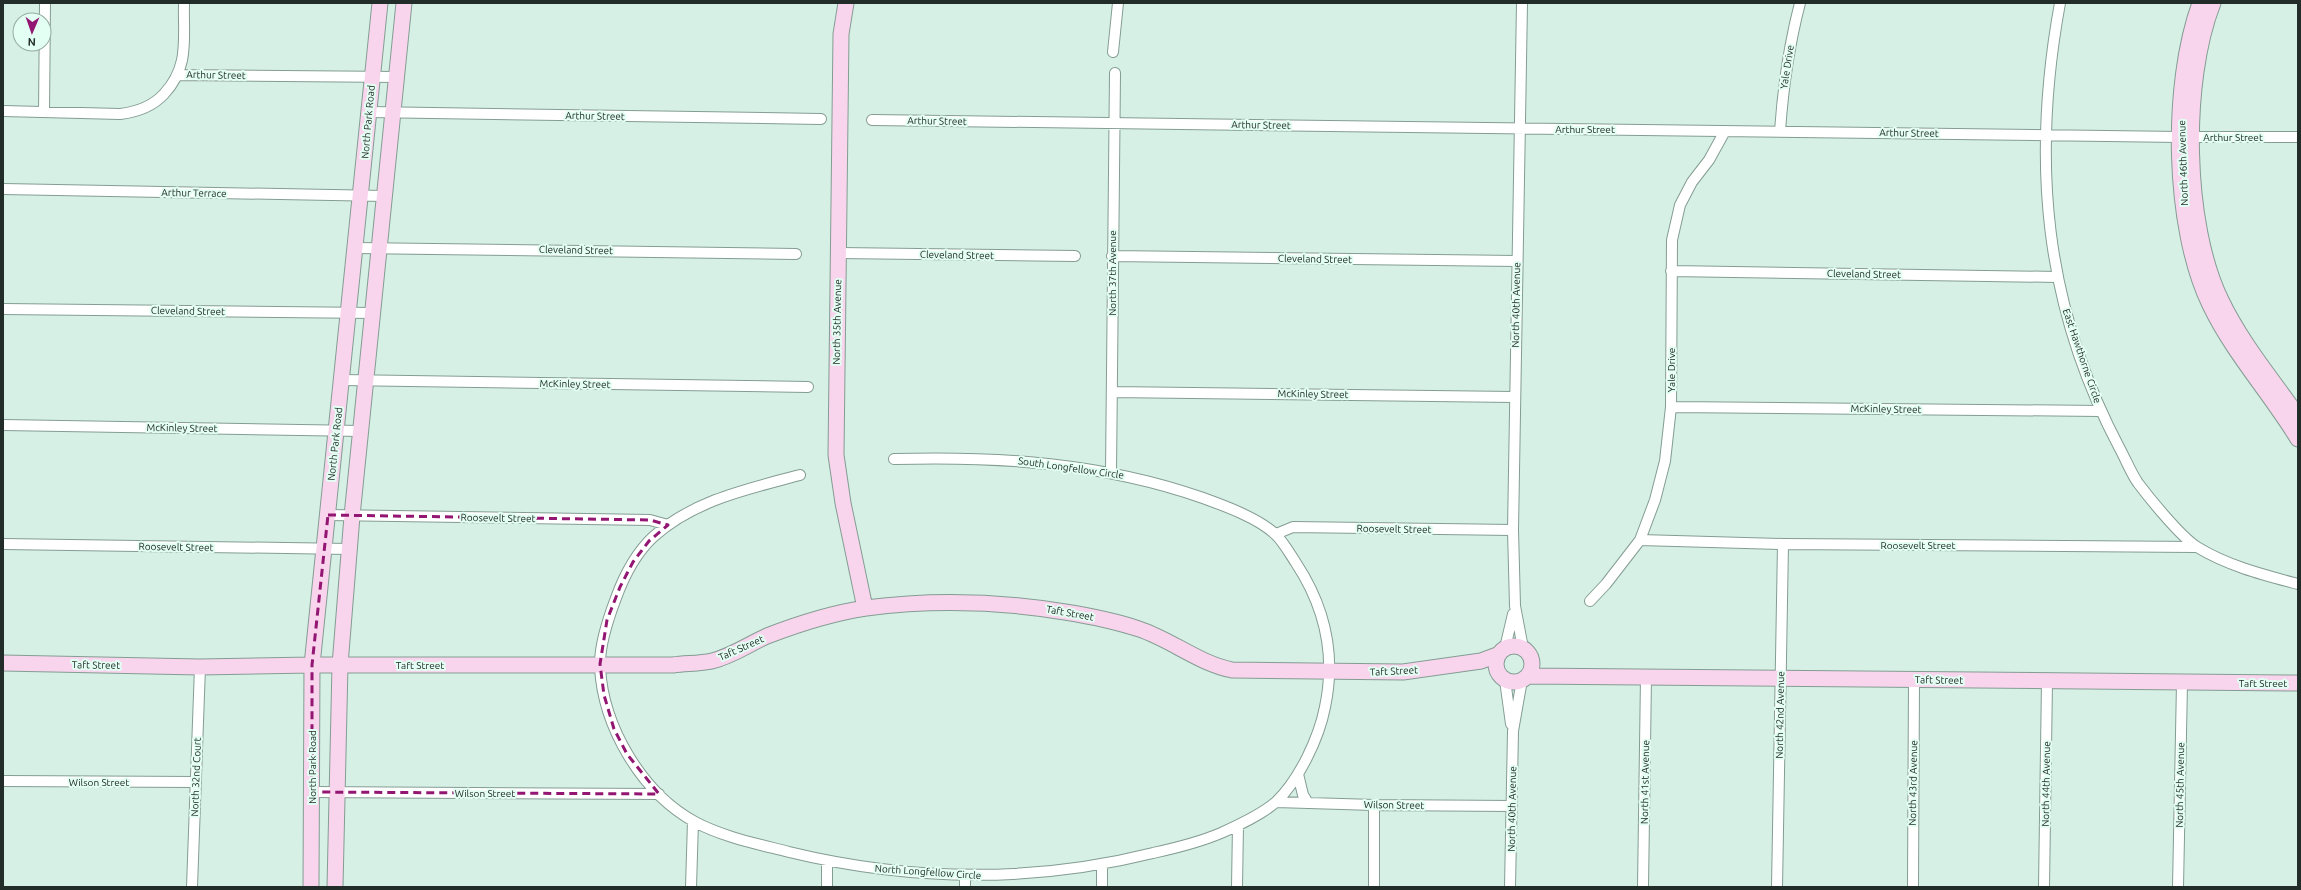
<svg xmlns="http://www.w3.org/2000/svg" width="2301" height="890" font-family="Ubuntu,sans-serif">
	<style>
		.lines { fill: none; stroke-linecap: round; stroke-linejoin: round }
		.street-casing { stroke: #849d93; stroke-width: 12 }
		.secondary-casing { stroke: #849d93; stroke-width: 17 }
		.street { stroke: #fff; stroke-width: 10 }
		.secondary { stroke: #f9d4ed; stroke-width: 15 }
		.marked { fill: none; stroke: #931772; stroke-width: 3; stroke-dasharray: 8 5; stroke-linejoin: round }
		.labels { text-anchor: middle; dominant-baseline: central; stroke-width: 4; stroke-linejoin: round; paint-order: stroke }
		.street-label { font-size: 10px; fill: #222c28; stroke: #e3fef3 }
	</style>
	<rect width="100%" height="100%" fill="#d6f0e6"/>
	<g class="lines">
		<defs>
			<path id="street" d="M1522,3l-9,527 2,76 8,42
				M2060,3c-29,158 -16,303 60,446 6,11 11,24 18,34 12,16 43,54 59,64 31,19 67,28 101,37
				M1113,52l5,-49
				M179,75l218,2
				M3,111l117,3c17,-2 32,-7 44,-20 26,-28 19,-55 20,-91
				M44,112l1,-109
				M369,112l452,7
				M872,120l1308,17h118
				M1780,131c3,-43 9,-86 20,-128
				M3,189l381,7
				M356,248l440,6
				M839,253l236,3
				M1112,256l405,5
				M1671,271l386,6
				M3,309l370,4
				M342,380l466,7
				M1112,392l402,5
				M1671,407l430,4
				M3,425l358,6
				M1111,472l4,-399
				M800,475c-52,14 -106,25 -147,62 -17,16 -29,39 -37,61 -8,21 -17,47 -16,69 3,60 42,126 95,155 28,15 63,22 94,30 120,29 244,31 364,1 23,-5 47,-11 68,-20 18,-8 40,-18 55,-31 23,-22 43,-64 49,-95 11,-52 0,-100 -29,-144 -6,-9 -13,-22 -21,-29 -17,-16 -50,-28 -72,-36 -100,-35 -204,-42 -309,-39
				M328,515l322,5 18,5
				M1276,534l17,-7 220,3
				M1640,540l143,4 413,3
				M3,544l347,5
				M1590,601l16,-17 34,-44 15,-40 10,-39 6,-54 1,-167 8,-35 12,-23 17,-22 16,-29
				M1505,648l8,-34
				M1505,680l6,44
				M1298,774l5,21 5,8
				M3,781l193,1
				M312,792l347,2
				M1276,802l98,3 138,1
				M192,887l8,-220
				M691,887l2,-66
				M827,887v-26
				M965,887v-11
				M1102,887v-23
				M1237,887l1,-62
				M1374,887v-82
				M1510,887l3,-156 9,-51
				M1643,887l3,-210
				M1777,887l6,-343
				M1913,887l1,-208
				M2044,887l3,-206
				M2178,887l4,-204"/>
			<path id="secondary" d="M846,3l-5,31 -5,421 7,48 22,105
				M2200,3c-30,82 -28,224 10,302 23,48 60,88 88,134
				M2213,3c-31,79 -29,221 8,297 20,42 51,79 77,116
				M1496 664a18 18 0 1 1 36 0a18 18 0 1 1-36 0Z
				M3,663l197,4 112,-2h361c12,-2 26,-1 39,-4 20,-5 37,-17 55,-25 31,-12 66,-23 99,-28 68,-9 132,-7 199,4 25,4 50,9 74,17 33,11 59,34 93,41l171,2 78,-11 16,-6
				M1528,676l770,7
				M311,887l1,-222 68,-662
				M335,887l5,-222 12,-149 52,-513"/>
		</defs>
		<use href="#street" class="street-casing"/>
		<use href="#secondary" class="secondary-casing"/>
		<use href="#street" class="street"/>
		<use href="#secondary" class="secondary"/>
	</g>
	<path class="marked" d="M328,515l322,5 18,5 -19,16 -16,21 -13,25 -13,33 -7,44 4,31 10,34 13,25 32,40 -347,-2v-127z"/>
	<g class="labels">
		<g class="street-label">
			<text transform="translate(1787 67) rotate(-81)">Yale Drive</text>
			<text transform="translate(216 75) rotate(1)">Arthur Street</text>
			<text transform="translate(595 116) rotate(1)">Arthur Street</text>
			<text transform="translate(937 121) rotate(1)">Arthur Street</text>
			<text transform="translate(368 122) rotate(-85)">North Park Road</text>
			<text transform="translate(1261 125) rotate(1)">Arthur Street</text>
			<text x="1585" y="129">Arthur Street</text>
			<text transform="translate(1909 133) rotate(1)">Arthur Street</text>
			<text x="2233" y="137">Arthur Street</text>
			<text transform="translate(2183 163) rotate(-92)">North 46th Avenue</text>
			<text transform="translate(194 193) rotate(1)">Arthur Terrace</text>
			<text transform="translate(576 250) rotate(1)">Cleveland Street</text>
			<text transform="translate(957 255) rotate(1)">Cleveland Street</text>
			<text transform="translate(1315 259) rotate(1)">Cleveland Street</text>
			<text transform="translate(1112 273) rotate(-90)">North 37th Avenue</text>
			<text transform="translate(1864 274) rotate(1)">Cleveland Street</text>
			<text transform="translate(1516 305) rotate(-89)">North 40th Avenue</text>
			<text transform="translate(188 311) rotate(1)">Cleveland Street</text>
			<text transform="translate(837 322) rotate(-89)">North 35th Avenue</text>
			<text transform="translate(2082 356) rotate(71)">East Hawthorne Circle</text>
			<text transform="translate(1671 370) rotate(-90)">Yale Drive</text>
			<text transform="translate(575 384) rotate(1)">McKinley Street</text>
			<text transform="translate(1313 394) rotate(1)">McKinley Street</text>
			<text transform="translate(1886 409) rotate(1)">McKinley Street</text>
			<text transform="translate(182 428) rotate(1)">McKinley Street</text>
			<text transform="translate(335 444) rotate(-84)">North Park Road</text>
			<text transform="translate(1071 468) rotate(8)">South Longfellow Circle</text>
			<text transform="translate(498 518) rotate(1)">Roosevelt Street</text>
			<text transform="translate(1394 529) rotate(1)">Roosevelt Street</text>
			<text x="1918" y="545">Roosevelt Street</text>
			<text transform="translate(176 547) rotate(1)">Roosevelt Street</text>
			<text transform="translate(1070 613) rotate(10)">Taft Street</text>
			<text transform="translate(741 648) rotate(-24)">Taft Street</text>
			<text transform="translate(96 665) rotate(1)">Taft Street</text>
			<text x="420" y="665">Taft Street</text>
			<text transform="translate(1394 671) rotate(-3)">Taft Street</text>
			<text transform="translate(1939 680) rotate(1)">Taft Street</text>
			<text x="2263" y="683">Taft Street</text>
			<text transform="translate(1780 715) rotate(-89)">North 42nd Avenue</text>
			<text transform="translate(312 767) rotate(-90)">North Park Road</text>
			<text transform="translate(196 777) rotate(-88)">North 32nd Court</text>
			<text x="99" y="782">Wilson Street</text>
			<text transform="translate(1645 782) rotate(-89)">North 41st Avenue</text>
			<text transform="translate(1913 783) rotate(-89)">North 43rd Avenue</text>
			<text transform="translate(2046 784) rotate(-89)">North 44th Avenue</text>
			<text transform="translate(2180 785) rotate(-89)">North 45th Avenue</text>
			<text x="485" y="793">Wilson Street</text>
			<text transform="translate(1394 805) rotate(1)">Wilson Street</text>
			<text transform="translate(1512 809) rotate(-89)">North 40th Avenue</text>
			<text transform="translate(928 872) rotate(4)">North Longfellow Circle</text>
		</g>
	</g>
	<rect width="2301" height="890" fill="none" stroke="#222c28" stroke-width="8"/>
	<g transform="translate(32 32) rotate(182)"><circle r="19" fill="#e3fef3" stroke="#96aaa2"/>
	<path d="M0-3L7 15L0 10L-7 15Z" fill="#931772"/>
	<text y="-6" font-size="11" font-weight="bold" text-anchor="middle" fill="#222c28">N</text>
	</g>
</svg>
